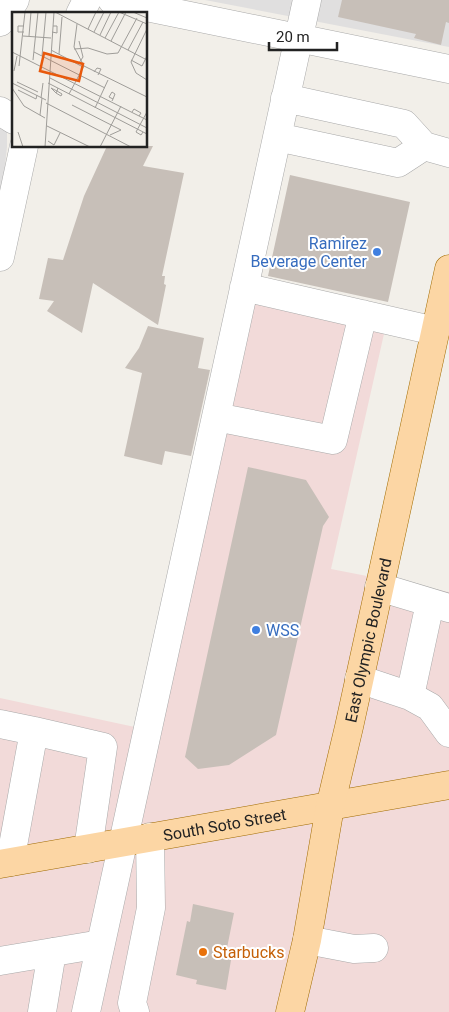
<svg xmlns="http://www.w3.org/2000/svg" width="449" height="1012" font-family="Roboto,sans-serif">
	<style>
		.residential { fill: #e0dfdf }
		.commercial { fill: #f2dad9 }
		.building { fill: #c7bfb8 }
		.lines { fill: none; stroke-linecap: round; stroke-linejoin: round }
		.minor-casing { stroke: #a9a9a9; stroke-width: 29 }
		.major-casing { stroke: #a06b00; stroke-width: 29 }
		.minor { stroke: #fff; stroke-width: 28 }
		.major { stroke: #fcd6a4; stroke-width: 28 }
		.shop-dot { fill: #3f7fe0; stroke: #fff; stroke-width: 2 }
		.food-dot { fill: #e8710a; stroke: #fff; stroke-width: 2 }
		.labels { text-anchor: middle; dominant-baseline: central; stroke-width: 4; stroke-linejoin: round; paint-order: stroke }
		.shop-label { font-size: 16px; fill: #366cbe; stroke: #fff; text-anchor: end }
		.street-label { font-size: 16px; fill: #222; stroke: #fff }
		.food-label { font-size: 16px; fill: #c56008; stroke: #fff; text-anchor: start }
		.inset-road { fill: none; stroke: #9f9d99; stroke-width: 1 }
		.view { fill: #e8590c; fill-opacity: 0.15; stroke: #e8590c; stroke-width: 2.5 }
		.inset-edge { fill: none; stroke: #222; stroke-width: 2.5 }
	</style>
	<rect width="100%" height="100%" fill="#f2efe9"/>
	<path class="residential" d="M205,0h244v47z
		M0,120l7,6v21l-7,64z"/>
	<path class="commercial" d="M236,291l150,34 -55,244 118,23v420h-449v-314l158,34z"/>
	<path class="building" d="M342,0h107v23l-3,-1 -5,23 -27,-7 2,-4 -78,-17z
		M107,146h46l-10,20 41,7 -22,103h3l-1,8 2,1 -8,40 -65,-42 -11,50 -35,-22 7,-10 -15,-2 9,-41 15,2 21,-64z
		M290,175l120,27 -22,100 -120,-26z
		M148,326l56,12 -6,30 12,2 -19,86 -26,-5 -3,14 -38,-9 18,-83 -17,-5 14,-20z
		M248,467l58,13 23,37 -6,9 -47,209 -47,30 -31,4 -13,-12z
		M193,904l41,9 -9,45 6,2 -5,30 -30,-6 1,-4 -21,-5 11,-54 3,1z"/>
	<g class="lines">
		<defs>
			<path id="minor" d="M112,0l337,69
				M80,14l7,-14
				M0,22l15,-22
				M285,98l119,26 20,22 25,7
				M0,111l14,9
				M277,137l121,26 26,-17
				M0,257l24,-111
				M244,287l191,44
				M216,417l117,23 30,-126
				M379,587l70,21
				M359,679l51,17 20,11 19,26
				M410,696l20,-93
				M0,724l34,7 -24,131
				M34,731l69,16 -15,102
				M307,940l47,9 20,-1
				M0,961l101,-17
				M42,1012l10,-60
				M86,1012l221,-1012
				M135,1012l-3,-9 19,-95 -1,-71"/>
			<g id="major">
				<path id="s1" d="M0,864l449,-79"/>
				<path id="s2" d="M290,1012l17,-72 23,-133 19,-80 100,-458"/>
			</g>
		</defs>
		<use href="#minor" class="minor-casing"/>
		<use href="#major" class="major-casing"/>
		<use href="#minor" class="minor"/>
		<use href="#major" class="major"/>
	</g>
	<g class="shop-dot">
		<circle cx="377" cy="252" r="5"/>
		<circle cx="256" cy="630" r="5"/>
	</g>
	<circle class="food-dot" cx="203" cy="952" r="5"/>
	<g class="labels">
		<g class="shop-label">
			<text x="367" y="243">Ramirez<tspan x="367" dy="18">Beverage Center</tspan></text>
			<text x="266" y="630" text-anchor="start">WSS</text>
		</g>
		<g class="street-label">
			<text stroke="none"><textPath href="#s2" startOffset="380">East Olympic Boulevard</textPath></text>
			<text stroke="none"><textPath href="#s1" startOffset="228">South Soto Street</textPath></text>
		</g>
		<g class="food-label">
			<text x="213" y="952">Starbucks</text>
		</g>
	</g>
	<g transform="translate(12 12)">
		<rect width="135" height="135" fill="#f2efe9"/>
		<path class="inset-road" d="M43,0l92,48M107,0l28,12M121,0l14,6M65,12l-3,23 10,19 63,31M76,17l8,-17M135,17l-16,33 5,11 11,7M12,20h-6v-6h6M40,20l5,1v-7h-4M82,20l10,-20M88,23l11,-23M11,24l28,2M17,24l2,-24M93,26l14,-26M67,29l4,16 -4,6M99,29l15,-29M62,37l14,-1 19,6 11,-1 19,-35M39,38l32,17M116,38l15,-28M0,40l135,68M22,40l71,36M47,42l3,-37M30,44l4,-44M21,48l5,-48M119,48l11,6 5,-10M7,54l6,-54M2,59l3,-15M82,60l3,-4 4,1 -3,6M38,66l97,50M5,70l21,10M0,71l34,17M36,71l99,51M0,76l12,18 21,12M6,78l18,9 1,-4M44,81l-5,-5 6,3 5,3 -1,2 -5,-3 1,-2 1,-3M57,82l15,-28M29,86l2,-15M100,89l1,-2 2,-5 -3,-2 -3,5 4,2M34,91l85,44M60,93l49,25 -11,5M83,96l13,-28M120,100l2,-3 7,4 -2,3M28,103l2,-17M35,114l43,21M6,120l5,15M131,120l-2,3 -5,-3 11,-20M36,129l6,4 6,-12M33,135l9,-135M88,135l21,-41"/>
		<path class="view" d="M32,41l39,11 -4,17 -39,-10z"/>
		<rect width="135" height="135" class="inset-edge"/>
	</g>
	<path d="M269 42v8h68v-8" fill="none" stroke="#222222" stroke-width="2.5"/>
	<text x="276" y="42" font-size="15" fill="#222222" stroke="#ffffff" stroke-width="4" paint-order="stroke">20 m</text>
</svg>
